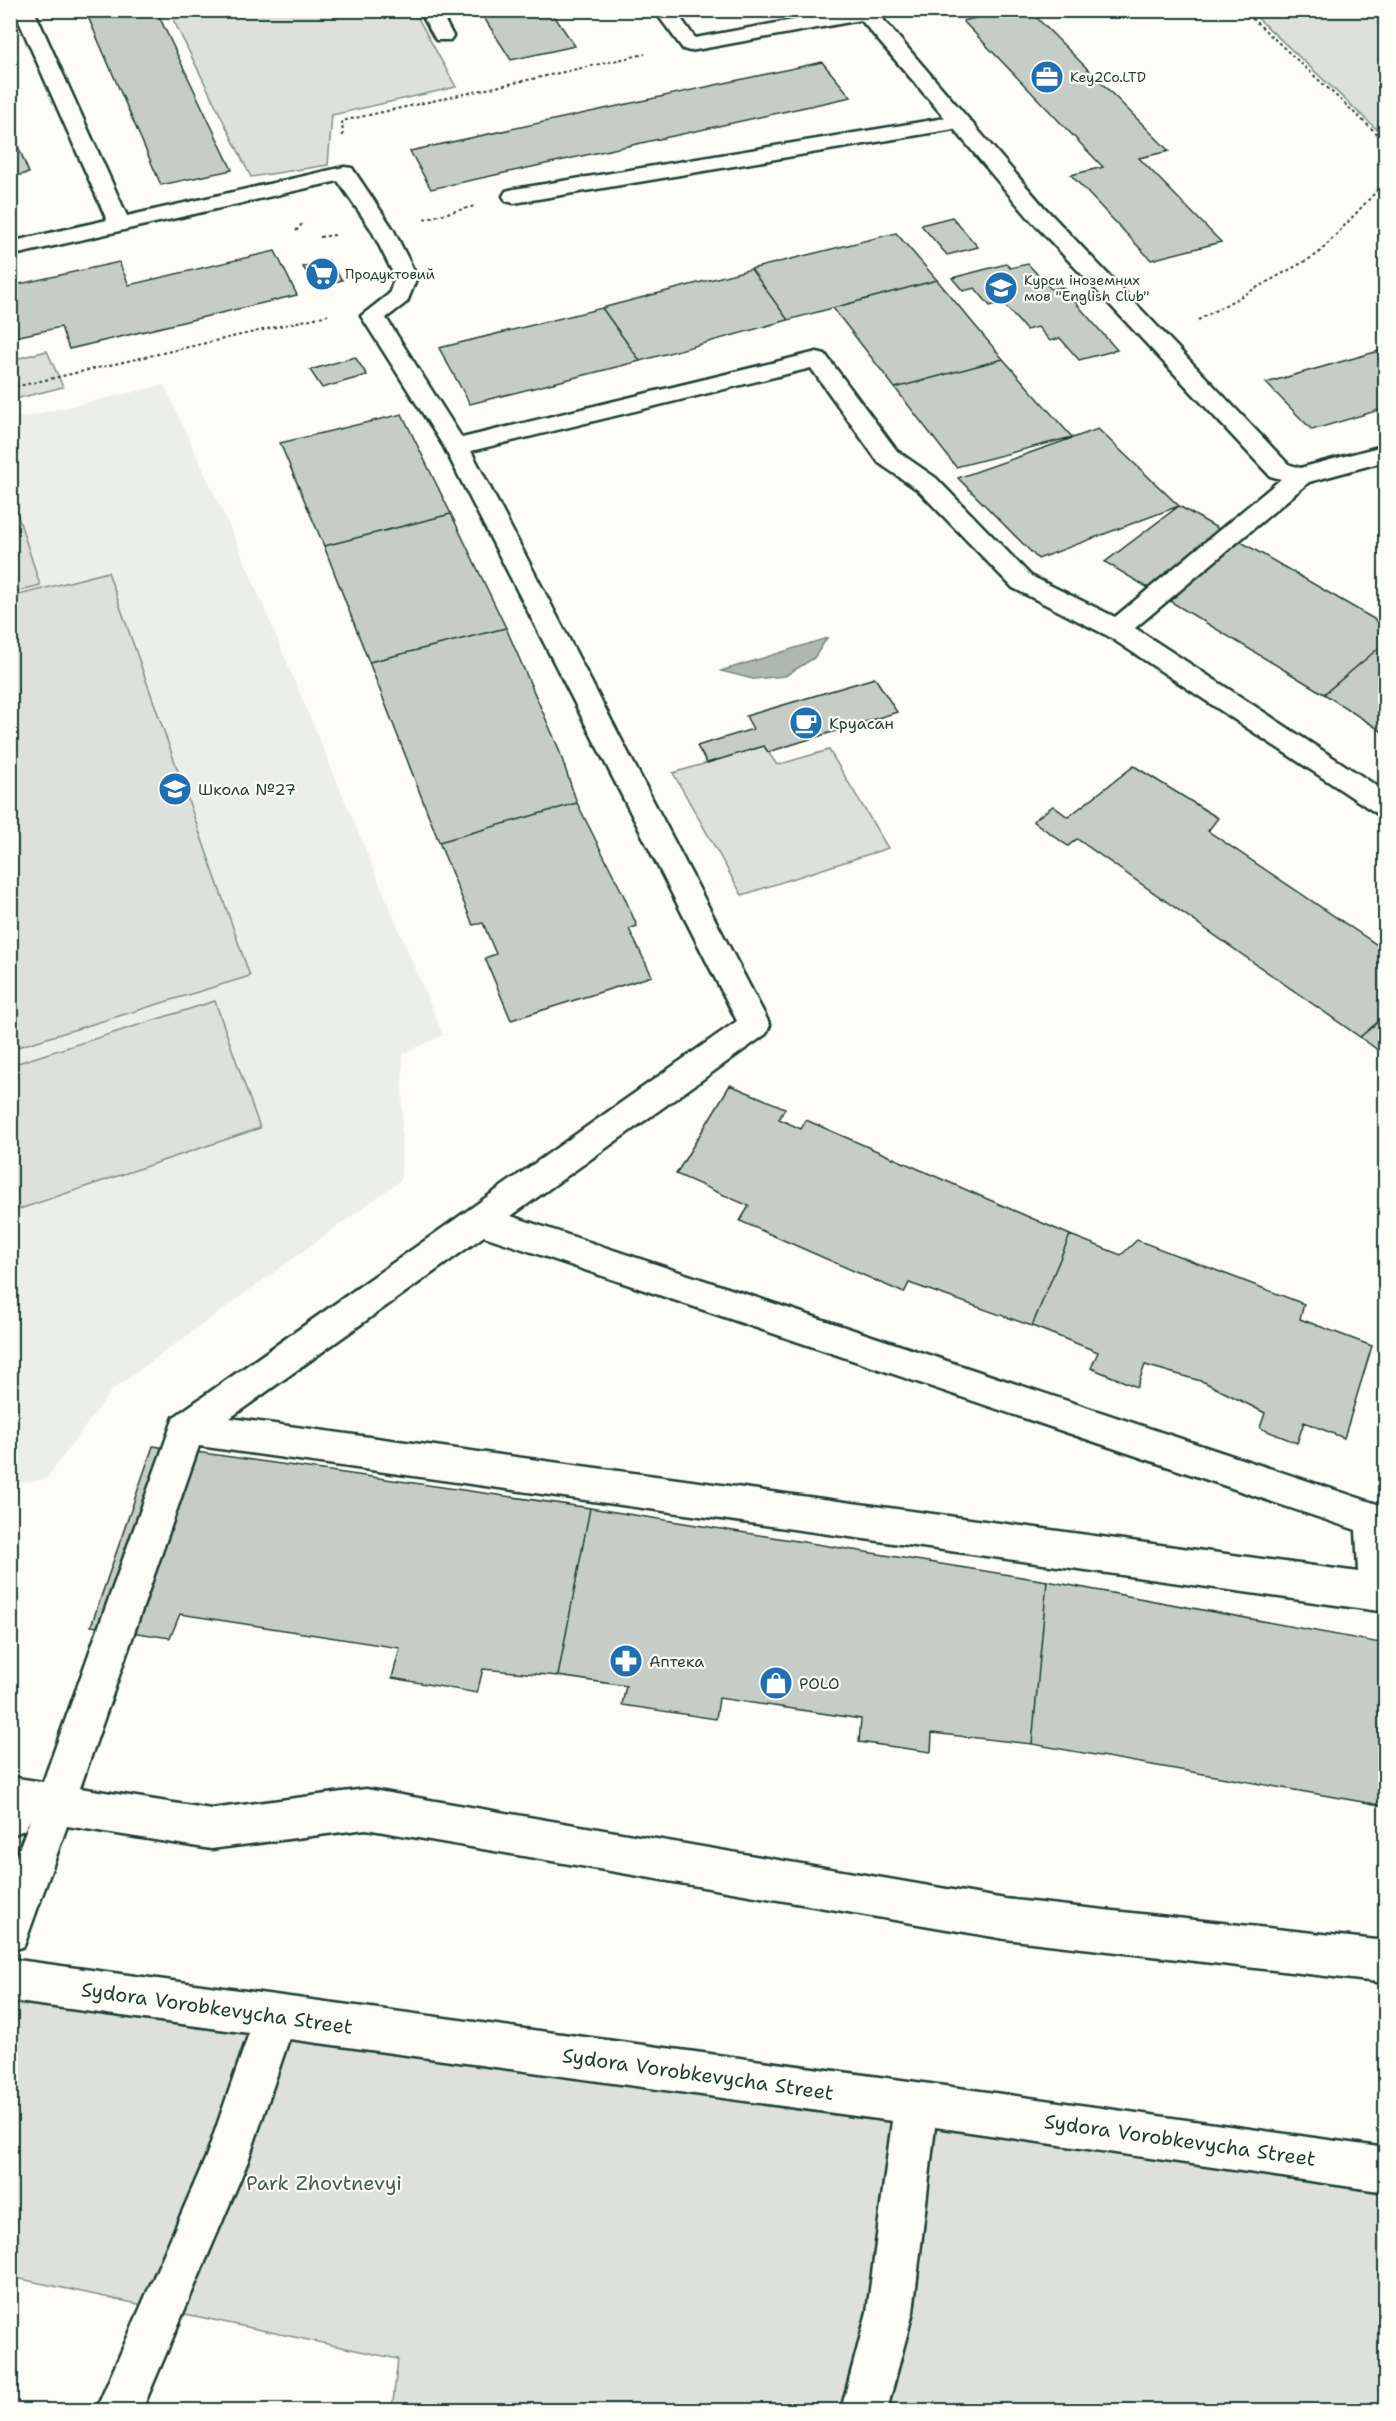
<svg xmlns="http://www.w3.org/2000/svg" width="1396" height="2421" font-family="'Shantell Sans',sans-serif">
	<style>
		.built { fill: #eceee9 }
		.green { fill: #dde0db; stroke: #7e8e88; stroke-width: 1.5 }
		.water { fill: #aeb8b1; stroke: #75877f; stroke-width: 1.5 }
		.building { fill: #c6cdc7; stroke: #1f3d34; stroke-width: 1.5 }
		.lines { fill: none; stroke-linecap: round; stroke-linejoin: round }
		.minor-casing { stroke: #1f3d34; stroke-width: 5 }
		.path { stroke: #1f3d34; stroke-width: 2; stroke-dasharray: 3 3; stroke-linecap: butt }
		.minor { fill: #fdfcf7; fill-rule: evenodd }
		.labels { text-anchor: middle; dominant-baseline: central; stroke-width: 4.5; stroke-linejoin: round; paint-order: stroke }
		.far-poi-label { font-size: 14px; fill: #1f3d34; stroke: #fdfcf7; text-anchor: start }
		.poi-label { font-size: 16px; fill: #1f3d34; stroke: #fdfcf7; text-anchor: start }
		.near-street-label { font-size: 20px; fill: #1f3d34; stroke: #fdfcf7 }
		.near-park-label { font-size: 20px; fill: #455e55; stroke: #fdfcf7 }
	</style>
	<rect width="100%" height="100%" fill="#fdfcf7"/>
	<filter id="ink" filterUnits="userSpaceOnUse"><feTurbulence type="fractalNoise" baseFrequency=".0167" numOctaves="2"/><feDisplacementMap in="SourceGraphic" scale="12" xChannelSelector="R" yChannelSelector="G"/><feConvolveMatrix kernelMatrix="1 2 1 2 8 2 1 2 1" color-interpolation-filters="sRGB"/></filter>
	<g filter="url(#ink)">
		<path class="built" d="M164,385l73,158 206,492 -40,19 -2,126 -289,210 -66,89 -35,5v-1064z"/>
		<path class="green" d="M169,11h245l42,76 -124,28 -4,50 -77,12z
			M1250,11h135v126z
			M47,351l16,36 -52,13v-40z
			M15,507l25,78 -29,8v-85z
			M108,572l142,404 -239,73v-452z
			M764,746l13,19 52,-15 59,98 -146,47 -69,-122z
			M215,1001l45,127 -249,84v-147z
			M11,1980l1374,192v238h-993l6,-51 -387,-82z"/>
		<path class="water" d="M827,638l-13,20 -29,18 -32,3 -32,-8z"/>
		<path class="building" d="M85,10h71l76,160 -71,15z
			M479,10h71l25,36 -64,14z
			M1007,10h22l140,141 -30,7 82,84 -70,18 -80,-85 32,-8 -140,-146z
			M822,62l29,35 -420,92 -21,-38z
			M14,136l15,37 -19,4v-40z
			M952,217l26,30 -31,8 -26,-30z
			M896,233l41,47 -149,40 -37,-51z
			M275,251l22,44 -228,54 -8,-22 -51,11v-52l109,-24 10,23z
			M328,260l14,20 -26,7 -13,-20z
			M1006,264l4,4 18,-4 23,25 11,-2 55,63 -38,10 -19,-22 -10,3 -12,-14 -12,3 -24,-28 -12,4 -15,-18 -12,3 -11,-13z
			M751,269l37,51 -148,41 -38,-53z
			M937,280l66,79 -108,29 -62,-80z
			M602,308l38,53 -170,43 -31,-56z
			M1386,349v59l-74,22 -46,-47z
			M355,357l12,18 -45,13 -12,-18z
			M1003,359l69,78 -116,30 -61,-79z
			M402,414l49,100 -127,32 -44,-103z
			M1098,429l81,77 -141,53 -80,-81z
			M1179,506l207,120v16l-62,52 -219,-132z
			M451,514l55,114 -137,34 -45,-116z
			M506,628l52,119 19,56 -138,39 -70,-180z
			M1386,642v92l-62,-40z
			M875,678l22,34 -129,40 -4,-6 -57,17 -10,-17 56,-17 -7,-13z
			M1134,766l84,52 -10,13 178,120v64l-26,22 -283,-198 -9,7 -35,-25 20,-15 15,11z
			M577,803l46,91 14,32 -8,3 23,47 -141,44 -26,-62 11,-4 -13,-31 -10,2 -34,-83z
			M1386,1015v41l-26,-19z
			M730,1085l55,23 -6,11 22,10 5,-9 264,115 -38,91 -123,-43 -5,10 -164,-72 9,-15 -73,-32z
			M1070,1235l51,20 16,-15 167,64 -4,15 72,27 -28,92 -40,-16 -7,21 -37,-15 5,-15 -61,-31 -59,-17 -8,22 -46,-19 7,-16 -66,-26z
			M153,1446l437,62 -32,168 -75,-7 -6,24 -85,-15 8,-30 -220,-34 -10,24 -79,-12z
			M590,1508l457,73 -15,163 -100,-11 -1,19 -72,-10 2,-23 -142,-21 -3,21 -94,-14 4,-19 -68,-10z
			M1047,1581l339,63v162l-354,-62z"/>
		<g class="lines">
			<defs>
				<path id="minor" d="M14,10h20l93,206 217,-49 8,1 41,61 24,48 -10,25 -21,16 76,120 355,-86 8,2 72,97 39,27 95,98 84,41 166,-138 -11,-3 -242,-259 -74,-88 -440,74 -8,-2 -3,-5 3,-5 8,-2 431,-71 -84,-98 -171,31 -7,-2 -29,-39h21l20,28 152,-28h28l169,197 244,257 12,4 86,-23v16l-77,21 -174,146 251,164v24l-10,-3 -268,-177 -95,-48 -95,-98 -39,-27 -68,-95 -340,83 299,574 -4,9 -255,182 875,291v105l-1187,-166 -119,342 131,21 155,-20 639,110 381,42v42l-381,-44 -639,-110 -155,20 -144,-23 -43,120 -14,6v-79l20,-53 -6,10 -14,6v-55l7,-3 26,4 131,-365 563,-396 -293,-574 -83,-131 28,-22 6,-17 -24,-48 -33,-48 -328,75v-14l97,-22zM484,1236l872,294 2,42 -1128,-154z
					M419,10h20l14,26 -3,4h-14z
					M10,1959l906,123 470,66v44l-451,-65 -22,185 -26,98h-46l26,-98 25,-191 -603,-82 -41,122 -106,249h-46l110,-253 43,-124 -239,-32z"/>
			</defs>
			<use href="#minor" class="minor-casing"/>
			<path class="path" d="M1243,10l143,132
				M343,136l-1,-15 303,-67
				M424,219l51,-13
				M296,231l6,-7
				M320,237l15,-2
				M1198,320l120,-66 68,-73
				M10,388l318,-73"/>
			<use href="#minor" class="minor"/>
		</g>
	</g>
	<defs>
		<symbol id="office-disc" viewBox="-11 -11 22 22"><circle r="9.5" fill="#1f6fb2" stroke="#fdfcf7"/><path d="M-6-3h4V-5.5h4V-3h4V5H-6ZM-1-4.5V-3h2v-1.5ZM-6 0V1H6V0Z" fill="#fff"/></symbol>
		<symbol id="supermarket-disc" viewBox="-11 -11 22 22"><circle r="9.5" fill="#1f6fb2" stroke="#fdfcf7"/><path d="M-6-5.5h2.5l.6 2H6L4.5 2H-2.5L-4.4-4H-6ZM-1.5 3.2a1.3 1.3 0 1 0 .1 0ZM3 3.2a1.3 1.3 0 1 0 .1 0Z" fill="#fff"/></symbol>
		<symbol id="school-disc" viewBox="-11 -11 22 22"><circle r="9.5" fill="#1f6fb2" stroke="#fdfcf7"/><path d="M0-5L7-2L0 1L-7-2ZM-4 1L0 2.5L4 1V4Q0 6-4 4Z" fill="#fff"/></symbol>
		<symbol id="cafe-disc" viewBox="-11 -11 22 22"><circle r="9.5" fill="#1f6fb2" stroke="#fdfcf7"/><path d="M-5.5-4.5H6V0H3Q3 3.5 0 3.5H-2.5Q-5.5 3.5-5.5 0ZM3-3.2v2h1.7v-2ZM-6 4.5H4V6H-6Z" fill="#fff"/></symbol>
		<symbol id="pharmacy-disc" viewBox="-11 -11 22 22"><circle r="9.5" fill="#1f6fb2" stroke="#fdfcf7"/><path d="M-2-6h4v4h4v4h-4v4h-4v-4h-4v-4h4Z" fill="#fff"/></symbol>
		<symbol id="shop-disc" viewBox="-11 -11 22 22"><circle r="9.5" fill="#1f6fb2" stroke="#fdfcf7"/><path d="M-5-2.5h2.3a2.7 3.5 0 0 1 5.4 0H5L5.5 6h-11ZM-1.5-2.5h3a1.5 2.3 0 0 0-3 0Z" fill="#fff"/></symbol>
	</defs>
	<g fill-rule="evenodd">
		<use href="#office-disc" x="1028" y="58" width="38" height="38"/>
		<use href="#supermarket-disc" x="303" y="255" width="38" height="38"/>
		<use href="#school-disc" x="982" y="269" width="38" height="38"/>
		<use href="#cafe-disc" x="787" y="704" width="38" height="38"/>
		<use href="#school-disc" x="156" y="770" width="38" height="38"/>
		<use href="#pharmacy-disc" x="607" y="1642" width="38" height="38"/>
		<use href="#shop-disc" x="757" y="1664" width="38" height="38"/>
	</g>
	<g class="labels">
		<g class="far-poi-label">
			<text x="1070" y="77">Key2Co.LTD</text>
			<text x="345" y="274">Продуктовий</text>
			<text x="1024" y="280">Курси іноземних<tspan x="1024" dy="16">мов "English Club"</tspan></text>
		</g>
		<g class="poi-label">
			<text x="829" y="723">Круасан</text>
			<text x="198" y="789">Школа №27</text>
			<text x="649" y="1661">Аптека</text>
			<text x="799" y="1683">POLO</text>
		</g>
		<g class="near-street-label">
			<text transform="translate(217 2008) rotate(8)">Sydora Vorobkevycha Street</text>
			<text transform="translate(698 2074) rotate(8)">Sydora Vorobkevycha Street</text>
			<text transform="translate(1180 2140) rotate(8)">Sydora Vorobkevycha Street</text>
		</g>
		<g class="near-park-label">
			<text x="324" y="2183">Park Zhovtnevyi</text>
		</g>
	</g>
	<rect width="1396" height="2421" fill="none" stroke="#fdfcf7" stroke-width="36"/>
	<rect x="18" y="18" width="1360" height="2385" fill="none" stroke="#1f3d34" stroke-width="2" filter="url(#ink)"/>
</svg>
